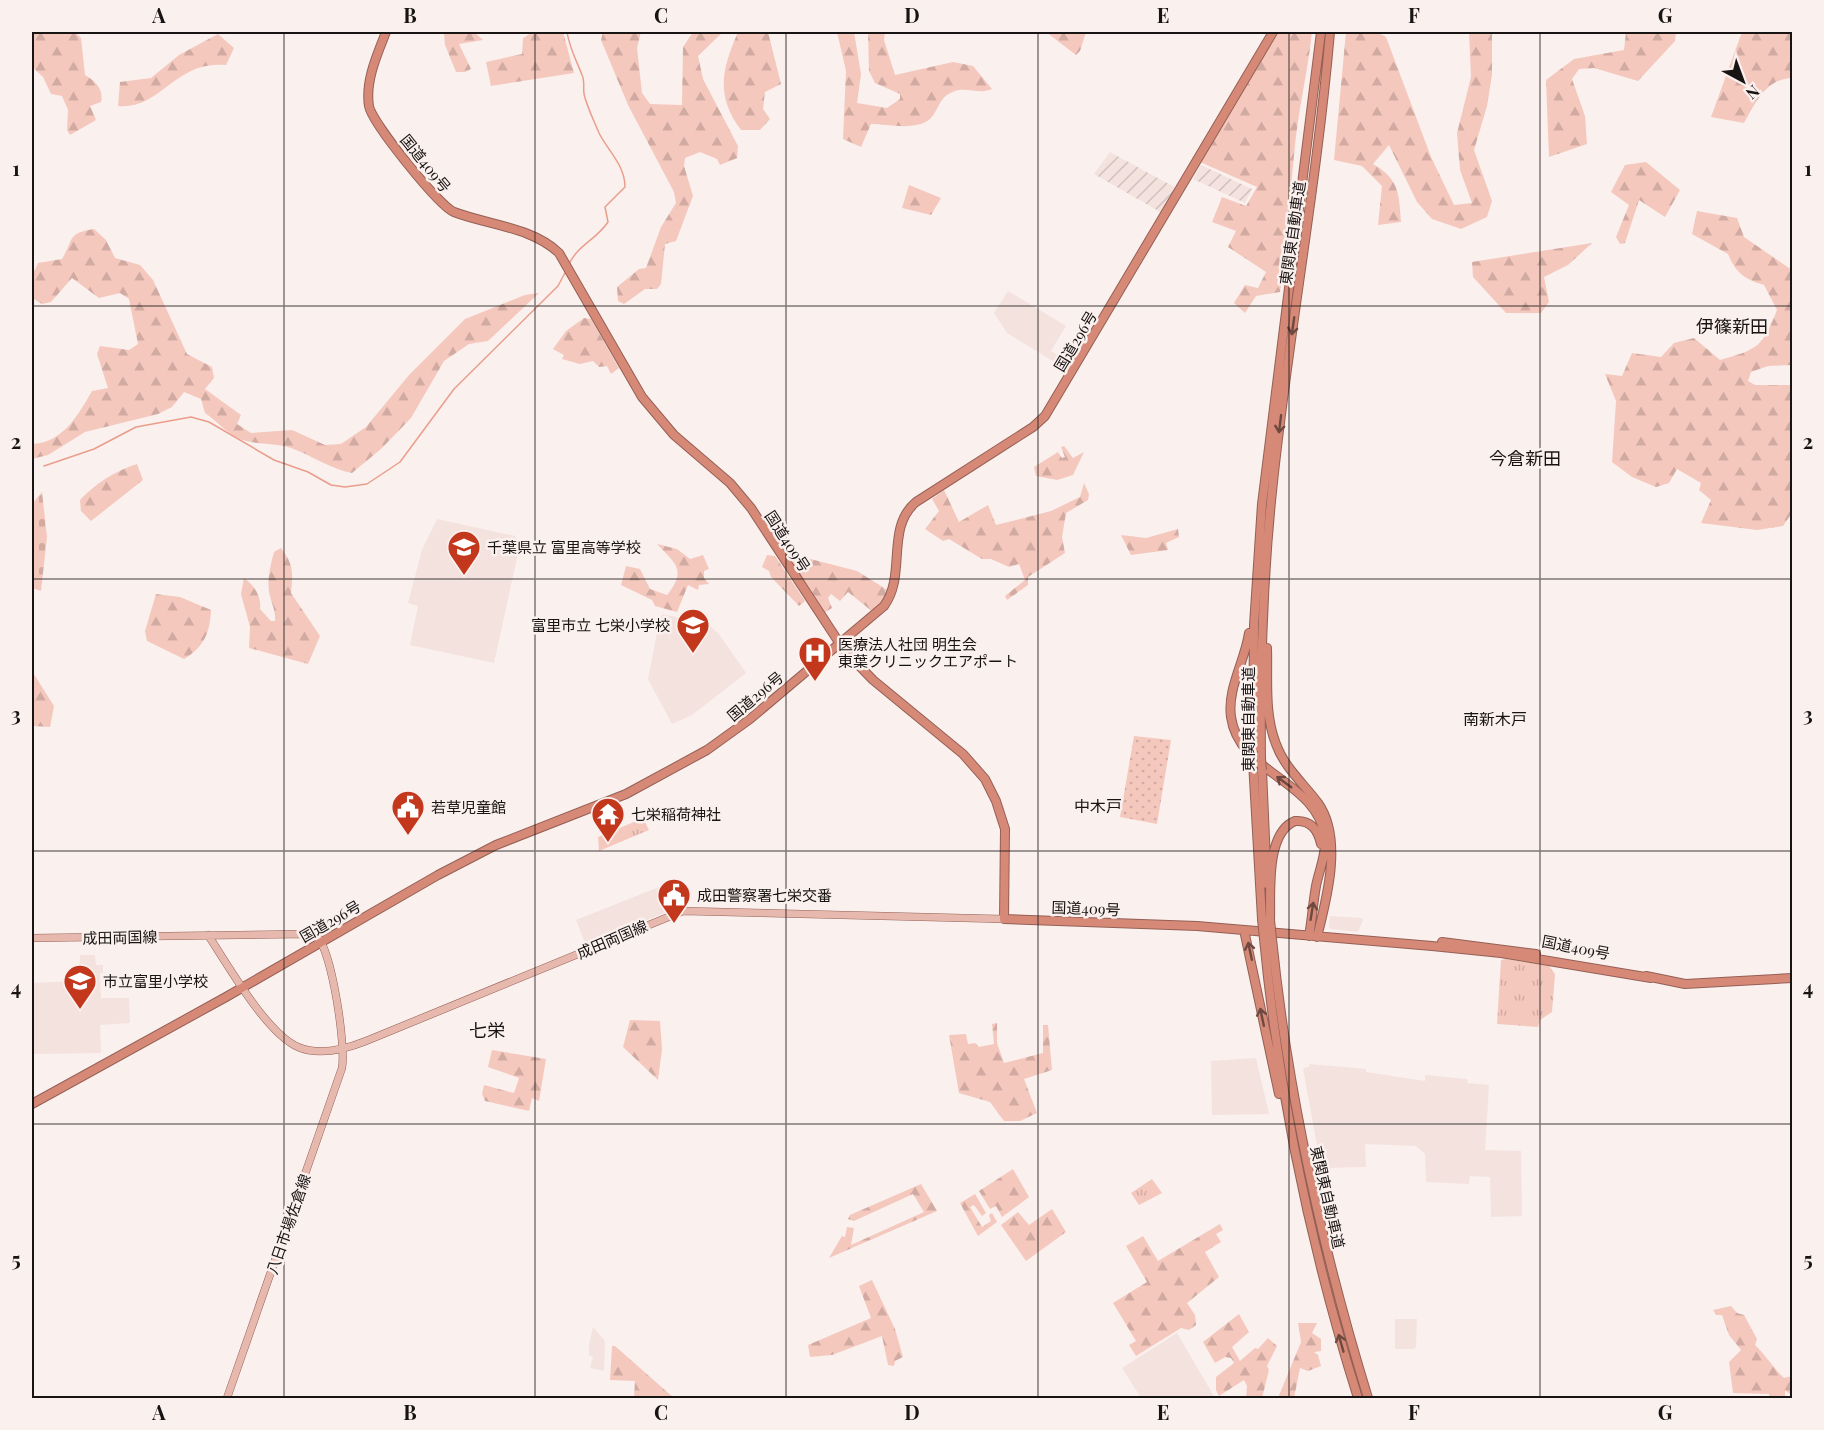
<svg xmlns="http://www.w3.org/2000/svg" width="1824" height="1430" font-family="'Playfair Display','Noto Sans JP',serif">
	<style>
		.built { fill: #f4e2de }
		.industrial { fill: url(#industrial-furrows) }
		.grass { fill: url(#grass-dots) }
		.forest { fill: url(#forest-firs) }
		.cemetery { fill: url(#cemetery-stones) }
		.park { fill: url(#park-tufts) }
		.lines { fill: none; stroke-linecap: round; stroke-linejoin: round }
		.stream { stroke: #eb9d8c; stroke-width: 1.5 }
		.major-casing { stroke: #946055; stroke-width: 8 }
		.highway-casing { stroke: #946055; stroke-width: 10 }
		.major { stroke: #e7b8ae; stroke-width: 7 }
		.highway { stroke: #d78978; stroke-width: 8 }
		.highway-bridge-casing { stroke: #946055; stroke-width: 10; stroke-linecap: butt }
		.highway-bridge { stroke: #d78978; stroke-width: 8 }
		.oneway { stroke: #6e4940 }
		.grid { fill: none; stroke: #181413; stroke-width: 1.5; stroke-opacity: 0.55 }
		.labels { text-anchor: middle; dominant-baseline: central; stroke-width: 5; stroke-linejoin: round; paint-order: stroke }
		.street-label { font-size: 15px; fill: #181413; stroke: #faf0ee }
		.poi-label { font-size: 15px; fill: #181413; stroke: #faf0ee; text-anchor: start }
		.neighbourhood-label { font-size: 16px; fill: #181413; stroke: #faf0ee }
		.quarter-label { font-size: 18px; fill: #181413; stroke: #faf0ee }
		.neatline { fill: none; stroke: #181413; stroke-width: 2 }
		.grid-label { font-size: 20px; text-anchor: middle; font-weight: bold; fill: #181413 }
	</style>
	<defs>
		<pattern id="industrial-furrows" width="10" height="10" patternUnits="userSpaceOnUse" patternTransform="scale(1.5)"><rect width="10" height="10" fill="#f4e2de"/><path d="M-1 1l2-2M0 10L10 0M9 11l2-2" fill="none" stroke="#d0c1be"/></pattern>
		<pattern id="grass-dots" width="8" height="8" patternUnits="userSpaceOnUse" patternTransform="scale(1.5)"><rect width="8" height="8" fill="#f5c8be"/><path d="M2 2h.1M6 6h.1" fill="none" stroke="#d1aba2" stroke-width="1.8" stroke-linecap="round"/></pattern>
		<pattern id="forest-firs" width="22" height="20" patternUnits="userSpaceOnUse" patternTransform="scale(1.5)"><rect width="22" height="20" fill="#f5c8be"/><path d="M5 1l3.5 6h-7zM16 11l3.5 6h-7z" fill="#d1aba2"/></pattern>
		<pattern id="cemetery-stones" width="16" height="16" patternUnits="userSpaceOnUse" patternTransform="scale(1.5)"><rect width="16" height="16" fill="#f5c8be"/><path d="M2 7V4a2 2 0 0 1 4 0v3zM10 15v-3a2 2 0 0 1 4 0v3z" fill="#d1aba2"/></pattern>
		<pattern id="park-tufts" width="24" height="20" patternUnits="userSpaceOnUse" patternTransform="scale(1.5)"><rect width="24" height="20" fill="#f5c8be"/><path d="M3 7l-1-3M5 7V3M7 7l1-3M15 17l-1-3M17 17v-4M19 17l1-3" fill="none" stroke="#d1aba2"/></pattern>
	</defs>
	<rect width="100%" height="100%" fill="#faf0ee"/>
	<path class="built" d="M1008,291l58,35 -15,25 22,13 -4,7 -62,-38 -13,-20z
		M437,519l78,17 5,8 -26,119 -84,-18 8,-39 -10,-3 14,-53z
		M694,612l25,22 27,39 -54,42 -20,9 -24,-45 12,-62 3,-3 26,6z
		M669,883l7,18 -4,9 -86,35 -10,-25z
		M1330,916l32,2 1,2 -5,12 -27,-3 -2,-2z
		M80,955h15l1,10h7v8h-3l1,25h28l1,25 -30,2 1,28 -69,1v-71l47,-2z
		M1256,1058l13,56 -57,1 -1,-54z
		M1309,1064l57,5v3l59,9v-6l42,4 1,4 21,2 -4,65 36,1 1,65 -31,1 -1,-40 -20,-1 -1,8 -43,-2 -1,-28 -9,-8 -51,-2 1,23 -45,1 -18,-100 6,-1z
		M1395,1319h22l-1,28 -3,2h-18z
		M593,1327l12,14 -1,30 -14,-3 3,-11 -4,-2v-10z
		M1177,1333l38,65h-74l-19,-30z"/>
	<path class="industrial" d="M1110,152l66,36 -14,25 -68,-39z
		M1201,165l51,24 -7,14 -52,-24z"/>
	<path class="grass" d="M1134,736l37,4 -14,84 -37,-7z"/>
	<path class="forest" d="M32,32h43l6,6 4,37c10,6 19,14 16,27l-11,4 6,14 -26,15 -3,-5 1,-20 -6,-14 -11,-2 -8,-17 -11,-10z
		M474,32l9,8 -24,4 12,25 -6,3h-9l-11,-27 -1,-11z
		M533,32h30l11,41 -83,13 -5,-24 36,-8 1,-16z
		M603,32h38l-4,16 5,45 8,11 32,1 1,-58 10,-15h30l-25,24 5,23 35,67 -1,12 -17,7 -3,-6 -17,-7 -15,6 -1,8 9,30 -17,45 -11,3 -4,40 -4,5h-12l-21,15 -6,-3 -1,-14 22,-18 7,-1 15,-41 15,-24 -2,-11 -46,-87 -27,-65z
		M738,32h30l13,52 -16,8 -2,17 7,10 -10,11h-19c-26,-35 -19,-61 -3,-98z
		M837,32h17l7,42 -4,29 30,5 13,-9v-5l-25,-11 -6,-12 -1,-39h17l-1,8 11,35 58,-13 20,4 19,23c-13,6 -24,-2 -37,2 -14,5 -14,12 -21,23 -11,19 -45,10 -63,10l-10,23 -18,-8 3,-68z
		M1046,32h40l-6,19 -4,4z
		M1278,32h34c-4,38 -13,75 -17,113 -5,49 -8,98 -15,147l-24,4 -11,17 -11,-10 11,-18 13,3 8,-16 -38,-25 8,-16 -24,-9 10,-25 24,9 11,-19 -57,-25z
		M1346,32h31l9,5 45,120 23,48 18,-2 -12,-33 -3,-37 14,-56 -2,-45h23v43l-5,31 -13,44 18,51 -5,16 -26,12 -29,-10 -15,-17 -28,-57 -16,19c26,15 26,29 28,58l-23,3 4,-39 -20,-20 -28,-6z
		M1626,32h50l-1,9 -37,40 -44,-13 -15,1 -7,10 13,37 2,28 -38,13 -3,-77 28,-21 50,-9z
		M1742,32h50v46c-26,1 -36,24 -48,45l-33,-6z
		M218,34l16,14 -8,17c-52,-5 -65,45 -108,41l2,-24 31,-4 28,-23z
		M1646,162l34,28 -15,27 -26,-17 -14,43 -5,1 -4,-7 13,-32 -18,-13 14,-27z
		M909,185l32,13 -10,17 -29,-7z
		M1697,211l40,7 7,19 48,33v95l-24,1 -17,6 -3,9 7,4h37v128l-9,13 -26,4 -56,-7 10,-23 -12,-10 2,-7 -24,-14 -8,14 -13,4 -24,-10 -20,-15 4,-61 -11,-27 17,2 10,-23 29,4 13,-14 20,-5 26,22c38,-11 42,-12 57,-50l-13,-25c-20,-6 -28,-12 -36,-31l-36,-20z
		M94,229l12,11 9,18 25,7 13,15 34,74 25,13 2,11 -9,11 36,26 -4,9 14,9 41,-3 33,15 16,-1 25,-17 43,-52 56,-56 60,-24 14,-2 -51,48 -19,3 -25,17 -33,57 -30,31 -29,24c-21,-4 -36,-15 -56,-23 -15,-7 -34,-5 -50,-9 -16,-4 -28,-19 -41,-28l-4,-14 -17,-7 -12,15 -14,7 -73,18 -37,23 -16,4v-15c31,-1 46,-29 60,-53l16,-3 -11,-34 3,-8 29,4 9,-6 -9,-45 -9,-6 -21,5 -27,-20 -21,24 -9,2 -10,-6v-22l6,-13 24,-4c12,-20 5,-26 32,-30z
		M1592,243l-24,22 -24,12 5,25 -8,11h-35l-33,-36 -1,-15z
		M584,318l7,1 28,49 -8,6 -4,-8 -8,1 -6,-6 -13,3 -18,-5 2,-4 -11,-6 13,-18z
		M1064,446l9,12 11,-6 -11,23 -16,5 -21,-4 -2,-9 24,-15 4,6 3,-1 -4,-10z
		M137,464l6,16 -52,41 -10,-10 -1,-11c16,-17 35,-29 57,-36z
		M1084,483l5,11 -1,6 -22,13 -4,24 3,16 -37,24v8l-21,15 -2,-4 20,-16 -6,-16 -10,3 -18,-8h-9l-33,-20 -6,2 -18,-12 14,-18 -7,-12 12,-9 15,32 29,-17 8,20 55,-14 29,-14z
		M1178,529l1,8 -13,6 2,7 -37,5 -10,-20 25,3z
		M657,544l20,5 13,10 13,-4 6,14 -5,2v7l5,6 -10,1 -1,5 -10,-5 -11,27 -22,-6 -3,-6 -31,-15 5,-19 14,3 10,20 17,6c20,-25 9,-31 -10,-51z
		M281,548c13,17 12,25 10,45l29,43 -12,28 -59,-16 1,-21 -9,-33 3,-16c10,7 18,19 16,31l11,12h4c1,-11 -4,-18 -6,-29 -2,-13 2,-29 5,-40z
		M791,554l66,17 32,20 -4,9 -12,12 -25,-20 -8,9 -9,-7 -3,4 4,10 -8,5 -35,-54z
		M767,555l8,1 30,45 -6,5 -28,-29 -2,-6 -7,-4z
		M156,594l24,3 31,13c-1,23 -7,37 -27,49l-37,-18 -2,-10z
		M32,671l22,35 -4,21 -18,-1z
		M630,1020l30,1 2,28 -4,31 -35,-33z
		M997,1023v20l7,20 39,-10v-28h5l4,45 -28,9 13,34 -17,8h-16l-14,-19 -31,-9 -10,-58 17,-1 2,10 7,-1 4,4 15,-3 -2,-20z
		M492,1050l54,9 -7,42 -7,-3 -3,13 -44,-10 -3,-7 2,-9 30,8 5,-15 -31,-11z
		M1013,1169l16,28 -27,20 -6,-11 -6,3 -11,-18z
		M921,1184l16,27 -108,47 13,-22 3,1 2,-10 7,1 -3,17 73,-33 -11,-18 -59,27 -6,-2 2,-4z
		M975,1194l11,19 -4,3 -8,-11 -4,2 12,20 9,-6 -2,-6 3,-2 5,9 -19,14 -18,-33z
		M1052,1209l14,23 -40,29 -25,-36 17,-13 11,13z
		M1220,1224l3,6 -7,4 5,8 -16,10 14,25 -32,26 8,12 1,10 -7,5 -8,-2 -45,28 -7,-11 7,-4 -23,-38 34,-21 -21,-36 17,-10 15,25z
		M872,1280l23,49 8,28 -8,4 -1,5 -6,-1 -6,-29 -50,19 -22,2 -2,-12 63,-27 -12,-32z
		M1731,1306l6,7 7,2 13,24 -2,6c11,10 17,22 29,33l8,-2v20l-7,-6v8h-16v-4l-36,-1 -4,-31 12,-12 -12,-15 -7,-20h-6l-3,-5z
		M1239,1314l10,18 -17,15 8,14 15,-13 3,1 10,-11 9,8 -10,20 2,4 -7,28h-16l1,-12 -3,-6 -25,16 -3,-6v-13l18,-14 -3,-5 -6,-1 -10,6 -12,-21z
		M1298,1323h19l-5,10 9,6v12l-7,1 4,3 3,11 -13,5 -8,-3 -6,30h-16l23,-56z
		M612,1346h3l59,52h-40l1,-17 -25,-1z"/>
	<path class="cemetery" d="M42,492l5,45 -6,54 -9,-3v-84z"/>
	<path class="park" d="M641,819l3,1 5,10 -50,21 -1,-14z
		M1506,959l43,7 6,8 -3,38 -12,8 -2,7 -41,-3 4,-64z
		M1152,1179l10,14 -23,12 -8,-12z"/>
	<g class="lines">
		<path class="stream" d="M567,32c3,18 9,27 15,43 3,6 1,12 2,19 3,13 10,27 15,39 9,18 26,32 26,54l-20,20 3,15c-12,18 -29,22 -39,42
			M44,466l50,-17 42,-22 55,-10 18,5 65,38 34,12 23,13 14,2 22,-3 33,-22 54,-73 104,-103 8,-15"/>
		<defs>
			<path id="major" d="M208,935c20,30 58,98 90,112 21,9 48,2 68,-6l317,-130 321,8
				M32,938l276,-4 9,2c15,16 29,109 25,132l-115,330"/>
			<path id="highway" d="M386,32c-9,23 -21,49 -17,74 3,17 70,100 85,106 34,13 78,15 105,41l83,144 32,38 56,48 21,25 93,142 29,30 90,74 22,25 11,22 9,28 -1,90 193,7 235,20 69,7 150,25
				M1249,633c-4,28 -22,55 -18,84 8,57 86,63 94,120 2,16 -6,33 -9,49 -3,17 -4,33 -7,50
				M1267,648c1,31 -3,66 9,96 8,23 28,40 42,59 25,35 9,95 -1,134
				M1253,751l1,-126 8,-121 59,-472
				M1261,759c-1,-92 2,-185 12,-277 16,-150 44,-299 57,-450
				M1253,762l9,157
				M1262,770l5,114
				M1270,920c1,-27 -5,-87 25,-99 16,-1 23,9 26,23
				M1244,930l35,164
				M1264,939c15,156 47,310 94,459
				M1272,939c16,157 50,309 96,459
				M1442,942l94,12
				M1646,976l39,8 107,-6
				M32,1104l194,-107 212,-122 58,-30 130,-51 81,-44 43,-31 134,-113c23,-31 1,-78 32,-104l117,-75 12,-11 228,-384"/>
		</defs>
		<use href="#major" class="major-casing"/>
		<use href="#highway" class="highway-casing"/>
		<use href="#major" class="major"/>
		<use href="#highway" class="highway"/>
		<defs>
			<path id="highway-bridge" d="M1253,751v11
				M1261,759l1,11
				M1262,919l2,20
				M1270,920l2,19"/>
		</defs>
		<use href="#highway-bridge" class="highway-bridge-casing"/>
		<use href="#highway-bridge" class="highway-bridge"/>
	</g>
	<defs><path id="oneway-shaft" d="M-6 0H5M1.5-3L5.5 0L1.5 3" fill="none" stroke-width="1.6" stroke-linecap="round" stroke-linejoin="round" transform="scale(1.5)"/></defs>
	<g class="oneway">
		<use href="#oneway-shaft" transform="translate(1293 326) rotate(98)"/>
		<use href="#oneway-shaft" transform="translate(1280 424) rotate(97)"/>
		<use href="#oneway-shaft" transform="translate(1284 782) rotate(-144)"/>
		<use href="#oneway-shaft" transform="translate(1312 911) rotate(-81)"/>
		<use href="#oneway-shaft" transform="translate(1250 951) rotate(-102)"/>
		<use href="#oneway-shaft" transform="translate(1262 1017) rotate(-102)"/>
		<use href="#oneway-shaft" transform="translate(1341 1343) rotate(-106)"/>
	</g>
	<path class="grid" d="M284,32v1366M535,32v1366M786,32v1366M1038,32v1366M1289,32v1366M1540,32v1366M32,306h1760M32,579h1760M32,851h1760M32,1124h1760"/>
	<defs>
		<symbol id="school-pin" viewBox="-11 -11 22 30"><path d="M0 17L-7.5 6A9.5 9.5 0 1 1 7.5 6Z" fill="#c3381d" stroke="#faf0ee"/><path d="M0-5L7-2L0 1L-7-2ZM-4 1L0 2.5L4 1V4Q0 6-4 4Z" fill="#fff"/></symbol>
		<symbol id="hospital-pin" viewBox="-11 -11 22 30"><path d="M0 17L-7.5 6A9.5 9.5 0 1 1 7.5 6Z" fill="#c3381d" stroke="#faf0ee"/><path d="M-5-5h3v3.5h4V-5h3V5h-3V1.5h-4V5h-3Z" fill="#fff"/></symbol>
		<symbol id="civic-pin" viewBox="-11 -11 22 30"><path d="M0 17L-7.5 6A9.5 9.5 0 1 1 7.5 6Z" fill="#c3381d" stroke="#faf0ee"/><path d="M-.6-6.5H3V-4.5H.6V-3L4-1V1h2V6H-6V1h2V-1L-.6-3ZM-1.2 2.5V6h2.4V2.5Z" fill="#fff"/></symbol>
		<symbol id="temple-pin" viewBox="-11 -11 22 30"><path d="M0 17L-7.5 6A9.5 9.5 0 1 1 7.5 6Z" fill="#c3381d" stroke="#faf0ee"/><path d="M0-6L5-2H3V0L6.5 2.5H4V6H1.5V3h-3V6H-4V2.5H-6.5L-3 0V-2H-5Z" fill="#fff"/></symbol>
	</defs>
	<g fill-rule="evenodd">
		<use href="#school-pin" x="445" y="528" width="38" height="52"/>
		<use href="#school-pin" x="674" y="606" width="38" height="52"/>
		<use href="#hospital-pin" x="796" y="634" width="38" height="52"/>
		<use href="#civic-pin" x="389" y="788" width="38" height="52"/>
		<use href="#temple-pin" x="589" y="795" width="38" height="52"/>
		<use href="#civic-pin" x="655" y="876" width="38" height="52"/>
		<use href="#school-pin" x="61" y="962" width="38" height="52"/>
	</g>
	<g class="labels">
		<g class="street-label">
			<text transform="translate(426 163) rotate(51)">国道409号</text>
			<text transform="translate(1292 233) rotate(-82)">東関東自動車道</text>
			<text transform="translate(1075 341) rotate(-59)">国道296号</text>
			<text transform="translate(788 541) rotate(57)">国道409号</text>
			<text transform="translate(755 696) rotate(-40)">国道296号</text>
			<text transform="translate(1248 719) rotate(-90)">東関東自動車道</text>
			<text transform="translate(1086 908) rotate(2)">国道409号</text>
			<text transform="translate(330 921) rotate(-30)">国道296号</text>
			<text transform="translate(120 937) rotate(-1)">成田両国線</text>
			<text transform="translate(612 939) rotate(-23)">成田両国線</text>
			<text transform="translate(1576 947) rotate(11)">国道409号</text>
			<text transform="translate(1328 1197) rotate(77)">東関東自動車道</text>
			<text transform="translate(288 1224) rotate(-71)">八日市場佐倉線</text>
		</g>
		<g class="poi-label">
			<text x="487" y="547">千葉県立 富里高等学校</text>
			<text x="670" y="625" text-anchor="end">富里市立 七栄小学校</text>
			<text x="838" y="644">医療法人社団 明生会<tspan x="838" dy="17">東葉クリニックエアポート</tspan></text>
			<text x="431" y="807">若草児童館</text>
			<text x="631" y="814">七栄稲荷神社</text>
			<text x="697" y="895">成田警察署七栄交番</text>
			<text x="103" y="981">市立富里小学校</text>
		</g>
		<g class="neighbourhood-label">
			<text x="1495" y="718">南新木戸</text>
			<text x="1098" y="805">中木戸</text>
		</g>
		<g class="quarter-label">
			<text x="1732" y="326">伊篠新田</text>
			<text x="1525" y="458">今倉新田</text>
			<text x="487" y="1030">七栄</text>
		</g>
	</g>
	<rect width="1824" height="1430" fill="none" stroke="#faf0ee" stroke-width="66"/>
	<g transform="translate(1743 81) rotate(139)" stroke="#faf0ee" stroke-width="4.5" paint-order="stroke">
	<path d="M0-4.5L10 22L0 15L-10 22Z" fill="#181413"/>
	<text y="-9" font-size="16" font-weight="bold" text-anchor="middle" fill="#181413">N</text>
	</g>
	<rect x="33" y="33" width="1758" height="1364" class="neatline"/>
	<g class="grid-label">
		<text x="159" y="23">A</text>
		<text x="410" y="23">B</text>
		<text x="661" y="23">C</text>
		<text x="912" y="23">D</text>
		<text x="1163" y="23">E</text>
		<text x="1414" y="23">F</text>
		<text x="1665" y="23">G</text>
		<text x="16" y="176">1</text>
		<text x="1808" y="176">1</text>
		<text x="16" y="449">2</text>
		<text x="1808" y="449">2</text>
		<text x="16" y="722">3</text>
		<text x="1808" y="722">3</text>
		<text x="16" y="995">4</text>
		<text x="1808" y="995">4</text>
		<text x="16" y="1267">5</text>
		<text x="1808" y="1267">5</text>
		<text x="159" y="1420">A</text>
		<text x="410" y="1420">B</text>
		<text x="661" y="1420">C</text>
		<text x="912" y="1420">D</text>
		<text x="1163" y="1420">E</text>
		<text x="1414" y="1420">F</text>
		<text x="1665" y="1420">G</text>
	</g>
</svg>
